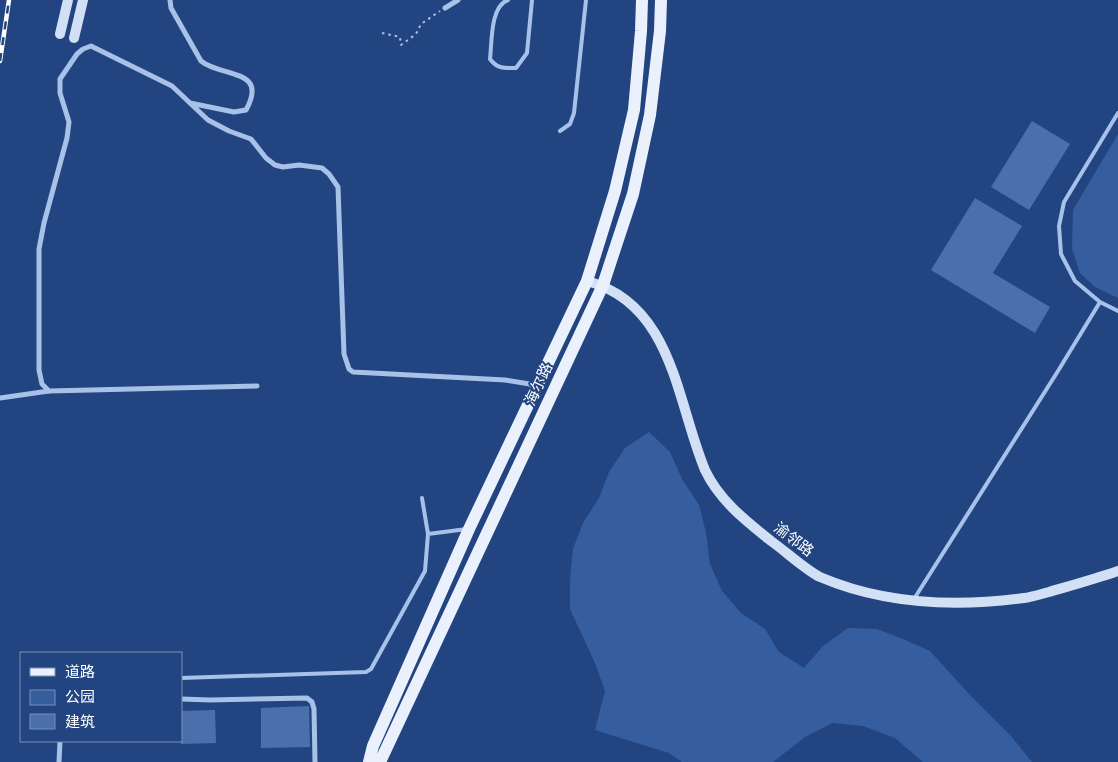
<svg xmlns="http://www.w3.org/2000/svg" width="1118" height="762" font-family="'IBM Plex Sans','Noto Sans SC',sans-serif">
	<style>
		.green { fill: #365e9f }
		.building { fill: #4a6faa }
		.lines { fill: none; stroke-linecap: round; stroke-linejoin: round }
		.path { stroke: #a8c1e8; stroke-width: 2; stroke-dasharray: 2.5 4; stroke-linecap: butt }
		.service { stroke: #a8c1e8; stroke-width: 4 }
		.minor { stroke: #a8c1e8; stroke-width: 5 }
		.secondary { stroke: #d2e0f6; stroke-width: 10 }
		.primary { stroke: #eaf1fd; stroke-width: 12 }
		.rail-casing { stroke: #fff; stroke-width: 4.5 }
		.rail { stroke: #224581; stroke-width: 2.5; stroke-dasharray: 8; stroke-linecap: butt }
		.labels { text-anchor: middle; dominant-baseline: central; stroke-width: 4; stroke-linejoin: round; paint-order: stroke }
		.street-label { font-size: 15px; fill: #fff; stroke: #224581 }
	</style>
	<rect width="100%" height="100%" fill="#224581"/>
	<path class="green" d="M1118,134v164l-23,-11 -15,-14 -8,-24 1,-39z
		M649,432l21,20 12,27 17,26 7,28 4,31 12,27 19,22 24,16 14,23 25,16 19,-22 25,-18 29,1 26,10 27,12 39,43 41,41 22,27h-109l-28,-24 -32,-12 -31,-3 -27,14 -32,25h-91l-13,-9 -74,-23 10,-39 -10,-28 -25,-54v-30l3,-30 10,-26 16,-25 10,-26 16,-24z"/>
	<path class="building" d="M1032,121l38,23 -41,66 -38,-23z
		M975,198l47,28 -29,47 57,34 -15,26 -104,-63z
		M309,706l1,41 -49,1v-40z
		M215,710l1,33 -35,1v-33z"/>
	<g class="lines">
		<path class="path" d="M382,33l18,4 1,8 15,-11 5,-10 19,-13"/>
		<path class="service" d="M508,0c-18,6 -16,43 -18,59 7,10 15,9 26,9l11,-15 5,-53
			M1118,113l-54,89 -5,24 2,28 14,27 25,21 18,9
			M560,131l10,-7 4,-11 12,-113
			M428,534l39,-5
			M914,599l144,-228 42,-69
			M181,678l185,-6 5,-3 54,-98 3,-37 -6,-36"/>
		<path class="minor" d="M170,0l1,8 30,53c21,17 68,7 45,49l-12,2 -44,-9
			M445,8l13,-8
			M49,391l-7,-7 -3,-14v-121l5,-26 23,-85 2,-16 -9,-29v-14l17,-25 6,-5 8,-3 81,40 36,34 21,11 22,8 15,19 9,7 8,2 16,-2 23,3 7,6 9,13 6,167 5,15 4,3 152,8 31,5
			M0,398l49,-7 208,-5
			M181,699l29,1 97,-2 5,4 2,7 1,53
			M59,762l1,-21"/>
		<path class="secondary" d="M60,34l8,-34
			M74,38l9,-38
			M587,281c86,23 89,119 118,189 14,30 41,51 66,71 13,9 36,30 49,36 63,27 136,30 204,21 8,-1 17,-4 25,-6 24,-7 46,-13 69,-21"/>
		<path class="primary" d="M369,762l4,-16 96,-217 118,-248 28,-90 19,-81 7,-79 1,-31
			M380,762l223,-477 30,-91 17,-79 10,-84 1,-31"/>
		<defs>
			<path id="rail" d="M0,61l9,-61"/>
		</defs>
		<use href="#rail" class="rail-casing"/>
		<use href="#rail" class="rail"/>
	</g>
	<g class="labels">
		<g class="street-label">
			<text transform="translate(538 384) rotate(-65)">海尔路</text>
			<text transform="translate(794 539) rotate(37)">渝邻路</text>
		</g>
	</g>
	<rect x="20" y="652" width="162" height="90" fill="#224581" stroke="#7a8fb3"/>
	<rect x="30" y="668" width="25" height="8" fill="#eaf1fd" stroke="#7a8fb3"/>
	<text x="65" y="677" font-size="15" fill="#ffffff">道路</text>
	<rect x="30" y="690" width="25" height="15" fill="#365e9f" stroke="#7a8fb3"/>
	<text x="65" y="702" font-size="15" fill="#ffffff">公园</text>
	<rect x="30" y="714" width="25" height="15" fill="#4a6faa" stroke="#7a8fb3"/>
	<text x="65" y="727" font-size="15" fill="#ffffff">建筑</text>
</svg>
